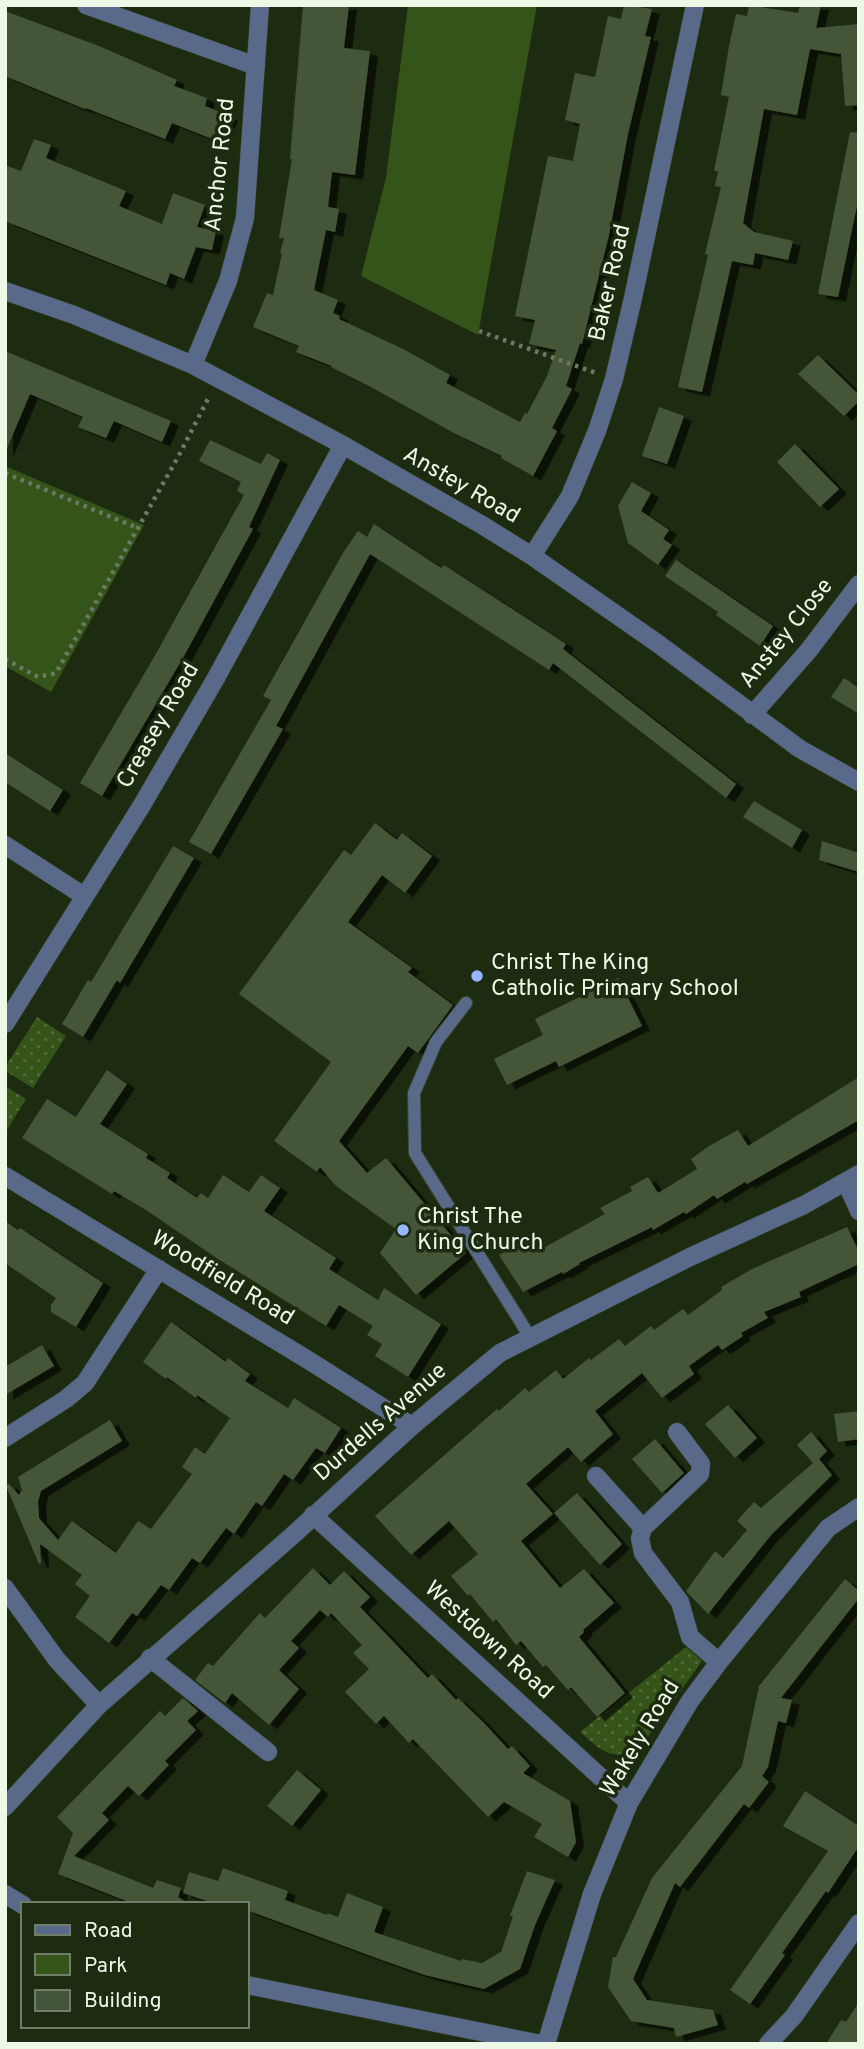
<svg xmlns="http://www.w3.org/2000/svg" width="864" height="2049" font-family="Overpass,sans-serif">
	<style>
		.grass { fill: url(#grass-dots) }
		.park { fill: #355419 }
		.building { fill: #455539; filter: url(#shadow) }
		.lines { fill: none; stroke-linecap: round; stroke-linejoin: round }
		.service-casing { stroke: #3a482f; stroke-width: 14 }
		.minor-casing { stroke: #3a482f; stroke-width: 19 }
		.path { stroke: #6d7a63; stroke-width: 4.5; stroke-dasharray: 3.5 5; stroke-linecap: butt }
		.service { stroke: #58698a; stroke-width: 12 }
		.minor { stroke: #58698a; stroke-width: 18 }
		.poi-dot { fill: #94b7fd; stroke: #1d2b11; stroke-width: 2.5 }
		.labels { text-anchor: middle; dominant-baseline: central; stroke-width: 7; stroke-linejoin: round; paint-order: stroke }
		.street-label { font-size: 23px; fill: #edf8e7; stroke: #1d2b11 }
		.poi-label { font-size: 23px; fill: #edf8e7; stroke: #1d2b11; text-anchor: start }
	</style>
	<defs>
		<pattern id="grass-dots" width="8" height="8" patternUnits="userSpaceOnUse" patternTransform="scale(1.75)"><rect width="8" height="8" fill="#355419"/><path d="M2 2h.1M6 6h.1" fill="none" stroke="#536d3a" stroke-width="1.8" stroke-linecap="round"/></pattern>
		<filter id="shadow"><feDropShadow dx="8" dy="4.5" stdDeviation="0" flood-color="#0009"/></filter>
	</defs>
	<rect width="100%" height="100%" fill="#1d2b11"/>
	<path class="grass" d="M37,1017l29,19 -33,52 -28,-17v-4z
		M5,1086l21,13 -21,34z
		M686,1647l16,14 -60,84c-30,19 -38,7 -62,-13z"/>
	<path class="park" d="M408,5h129l-59,330 -117,-59 25,-98z
		M5,466l139,59 -93,167 -46,-26z"/>
	<path class="building" d="M303,5h46l-5,43 26,3 -15,124 -23,-3 -4,35 11,2 -4,23 -9,-2 -12,60 24,10 -5,13 7,3 -1,3 66,31 45,25 -4,8 74,39 5,-9 2,1 20,-38 9,-26 -27,-6 6,-24 -20,-4 33,-160 25,5 7,-37 -15,-4 10,-47 20,4 13,-61 13,3 3,-14 28,4 -7,27 6,1 -23,97 -19,101 -27,109 -2,-1 -14,43 6,3 -20,39 5,3 -24,45 -32,-18 1,-2 -48,-23 -85,-47 -38,-19 1,-1 -36,-14 3,-6 -46,-19 14,-34 6,2 9,-42h-2l4,-15h-5l13,-79h-2z
		M749,5l49,8 2,-8h21l-5,23 43,-4v81l-14,1 -4,-52 -31,-5 -13,66 -33,-6 -21,114 11,9 39,9 -5,19 -33,-7 -2,12 -21,-4 -30,131 -24,-5 30,-132 -3,-1 16,-67 -6,-1 3,-15h-4l15,-74 -8,-2 8,-49 7,-32 11,2z
		M5,11l94,35 78,34 -3,6 33,12 -2,8 25,10 -10,26 -48,-19 -7,16 -79,-31 -1,1 -80,-33z
		M850,132l9,1v63l-21,101 -20,-3z
		M34,139l17,6 -5,13 80,33 -7,15 43,18 11,-31 32,12 -8,22 19,4 -4,19 -16,-3 -12,32 -14,-6 -4,12 -161,-64v-56l16,6z
		M5,351l166,70 -9,21 -48,-21 -8,17 -28,-11 5,-10 -53,-23 -25,59z
		M818,355l41,40v6l-15,15 -46,-42z
		M659,407l25,9 -17,48 -25,-8z
		M210,440l51,24 6,-11 13,7 -31,67 4,2 -69,127 -82,140 -22,-13 73,-124 91,-164 -7,-4 4,-9 -42,-21z
		M795,444l44,45 -19,18 -43,-45z
		M632,482l19,11 -10,18 28,19 -6,9 9,6 -14,20 -30,-22 -10,-37z
		M374,524l67,44 3,-3 122,79 -3,5 173,135 -10,14 -173,-135 -4,7 -179,-116 -94,172 7,3 -72,125 -22,-12 82,-142 -8,-4 80,-143 15,-22 9,6z
		M676,560l97,66 -13,20 -44,-31 2,-3 -53,-36z
		M844,678l15,10v26l-28,-17z
		M5,753l58,37 -13,21 -45,-29z
		M754,801l48,29 -10,18 -49,-31z
		M375,823l22,17 5,-7 30,23 -27,37 -23,-18 -34,47 64,46 -4,4 45,33 -35,48 -10,-7 -69,95 28,32 19,-15 80,95 -50,42 -36,-42 16,-24 -60,-43 -16,-19 -3,5 -43,-31 57,-79 -92,-68 105,-144 7,5z
		M822,841l37,12v19l-40,-12z
		M173,846l21,12 -74,125 -3,-3 -34,57 -21,-13 26,-44 3,2z
		M618,978l24,48 -83,41 -3,-6 -49,24 -13,-26 49,-24 -8,-16z
		M107,1070l20,14 -27,40 48,30 -2,4 24,15 -3,5 30,20 4,-5 7,5 15,-23 26,17 12,-17 19,13 -16,23 72,47 -7,11 49,31 6,-12 57,36 -33,53 -33,-21 7,-12 -15,-9 6,-9 -34,-21 -13,21 -108,-67 -72,-49 -32,-19 -2,3 -90,-56 25,-39 29,18z
		M859,1077v43l-112,64 -2,-2 -28,17 -3,-4 -28,19 -2,-2 -31,18 -1,-3 -73,36 1,1 -17,10 -1,-2 -39,20 -24,-37 30,-16 7,13 69,-38 -5,-6 32,-17 -2,-4 18,-10 10,16 39,-24 -6,-10 18,-13 29,-16 10,16z
		M5,1221l13,9 2,-2 83,55 -27,44 -25,-15v-7l5,-7 -51,-35z
		M847,1227l12,25v12l-60,28 2,5 -37,15 4,6 -27,15 2,3 -21,14 -4,-5 -29,21 5,8 -32,24 -20,-25 -47,38 18,23 -32,28 -13,-15 -42,37 27,30 -32,27 39,47 24,-19 30,34 -31,27 1,2 -5,5 46,56 -28,24 -26,-30 -3,3 -22,-25 -3,2 -22,-26 -5,4 -20,-26 -3,3 -23,-28 -2,2 -17,-20 27,-22 -29,-33 -38,34 -36,-39 122,-107 2,2 26,-23 4,4 27,-22 7,9 26,-21 2,2 28,-21 6,7 26,-20 3,4 29,-21 5,6 34,-25 -1,-3 31,-18z
		M171,1322l55,40 2,-4 22,16 -5,7 43,27 6,-10 47,30 -16,25 -9,-5 -23,32 -9,-6 -22,32 -6,-4 -22,32 -8,-6 -26,35 -8,-5 -23,32 -8,-5 -24,31 -5,-3 -23,30 -34,-26 15,-21 -15,-12 7,-9 -42,-31 1,19 -2,1 -33,-78 3,-2 10,11 3,-5 -4,-13 92,-57 12,21 -81,50 -3,11 1,16 19,22 14,-19 44,32 22,-32 13,8 41,-55 -10,-7 13,-20 10,7 25,-36 -33,-23 -1,3 -29,-21 -1,2 -23,-17z
		M42,1345l12,21 -49,29v-28z
		M728,1405l29,33 -22,20 -30,-34z
		M859,1411v28l-21,3 -4,-28z
		M811,1432l16,19 -8,8 13,16 -61,60 -63,79 -22,-23 29,-40 8,7 24,-28 -10,-9 17,-19 7,6 52,-45 -16,-18z
		M655,1439l29,34 -22,20 -30,-34z
		M577,1493l45,51 -22,21 -46,-52z
		M313,1568l17,17 14,-14 26,26 -10,10 68,71 4,-4 24,26 2,-2 26,25 24,26 4,-3 18,20 -7,7 47,28 6,41 -8,15 -34,-20 8,-13 -38,-22 -16,15 -75,-78 -4,4 -25,-27 -8,8 -31,-32 24,-23 -16,-16 9,-8 -31,-32 -3,4 -8,-7 -29,31 8,7 -20,22 20,19 -30,36 -37,-32 -7,10 -30,-23 13,-17 5,3 47,-53 5,5z
		M845,1579l14,12v7l-78,100 11,2 -6,23 -8,-2 -10,46 -6,9 7,6 -20,26 -5,-4 -64,83 -5,-4 -42,96 14,21 66,10 5,15 -42,12 -2,-9 -43,-7 -23,-34 5,-30h3l36,-79 90,-112 17,-80z
		M183,1698l15,13 -11,10 9,9 -31,31 4,4 -30,31 -11,-10 -26,27 7,7 -35,36 79,32 4,-8 24,8 -3,9 12,7h-56l-76,-30 15,-41 -16,-16 103,-106 5,5z
		M297,1770l24,20 -29,36 -25,-20z
		M805,1791l54,35v20l-31,47 -2,-2 -44,62 3,2 -35,49 -20,-14 98,-139 -45,-25z
		M223,1868l65,23 -3,9 42,15v-2l11,4 9,-24 36,14 -9,25 87,29 1,-2 20,4 19,-11 12,-36h-3l17,-45 28,9 -20,45 -15,44 -36,20 -59,-14 -43,-15 -135,-50v-6h-31l-33,-11 6,-21 29,9z
		M859,2002v42h-33l15,-24 5,2z"/>
	<g class="lines">
		<defs>
			<path id="service" d="M466,1003l-30,39 -22,51 1,60 115,184"/>
			<path id="minor" d="M86,5l170,61
				M5,291l69,24 119,50 150,80 139,80 50,31 125,87 143,106 59,33
				M193,365l35,-84 17,-63 15,-213
				M532,556l38,-60 27,-65 17,-52 19,-81 62,-293
				M752,715l57,-65 50,-66
				M5,845l79,51
				M5,1024l137,-219 74,-127 127,-233
				M5,1176l308,187 99,63
				M846,1182l13,29
				M5,1438l61,-39 19,-16 74,-114
				M596,1476l47,52 -3,10 3,15 37,49 10,35 29,25
				M313,1515l316,288
				M643,1528l57,-54 1,-10 -24,-32
				M5,1588l52,72 42,45
				M150,1658l118,94
				M5,1807l94,-102 194,-170 119,-109 88,-73 190,-96 114,-52 55,-31
				M5,1894l18,11
				M247,1985l294,59
				M546,2044l46,-150 37,-91 61,-102 29,-39 109,-134 31,-21
				M768,2044l26,-28 65,-93"/>
		</defs>
		<use href="#service" class="service-casing"/>
		<use href="#minor" class="minor-casing"/>
		<path class="path" d="M479,331l117,42
			M5,473l133,55
			M5,659l33,18 18,-4 122,-216 32,-62"/>
		<use href="#service" class="service"/>
		<use href="#minor" class="minor"/>
	</g>
	<g class="poi-dot">
		<circle cx="477" cy="976" r="7"/>
		<circle cx="403" cy="1230" r="7"/>
	</g>
	<g class="labels">
		<g class="street-label">
			<text transform="translate(221 165) rotate(-84)">Anchor Road</text>
			<text transform="translate(611 283) rotate(-77)">Baker Road</text>
			<text transform="translate(461 486) rotate(30)">Anstey Road</text>
			<text transform="translate(787 634) rotate(-51)">Anstey Close</text>
			<text transform="translate(159 726) rotate(-60)">Creasey Road</text>
			<text transform="translate(222 1279) rotate(31)">Woodfield Road</text>
			<text transform="translate(381 1423) rotate(-41)">Durdells Avenue</text>
			<text transform="translate(488 1641) rotate(42)">Westdown Road</text>
			<text transform="translate(641 1739) rotate(-59)">Wakely Road</text>
		</g>
		<g class="poi-label">
			<text x="491" y="963">Christ The King<tspan x="491" dy="26">Catholic Primary School</tspan></text>
			<text x="417" y="1217">Christ The<tspan x="417" dy="26">King Church</tspan></text>
		</g>
	</g>
	<rect width="864" height="2049" fill="none" stroke="#edf8e7" stroke-width="14"/>
	<rect x="21" y="1902" width="228" height="126" fill="#1d2b11" stroke="#707d67" stroke-width="2"/>
	<rect x="35" y="1925" width="35" height="10" fill="#58698a" stroke="#707d67" stroke-width="2"/>
	<text x="84" y="1937" font-size="21" fill="#edf8e7">Road</text>
	<rect x="35" y="1954" width="35" height="21" fill="#355419" stroke="#707d67" stroke-width="2"/>
	<text x="84" y="1972" font-size="21" fill="#edf8e7">Park</text>
	<rect x="35" y="1990" width="35" height="21" fill="#455539" stroke="#707d67" stroke-width="2"/>
	<text x="84" y="2007" font-size="21" fill="#edf8e7">Building</text>
</svg>
